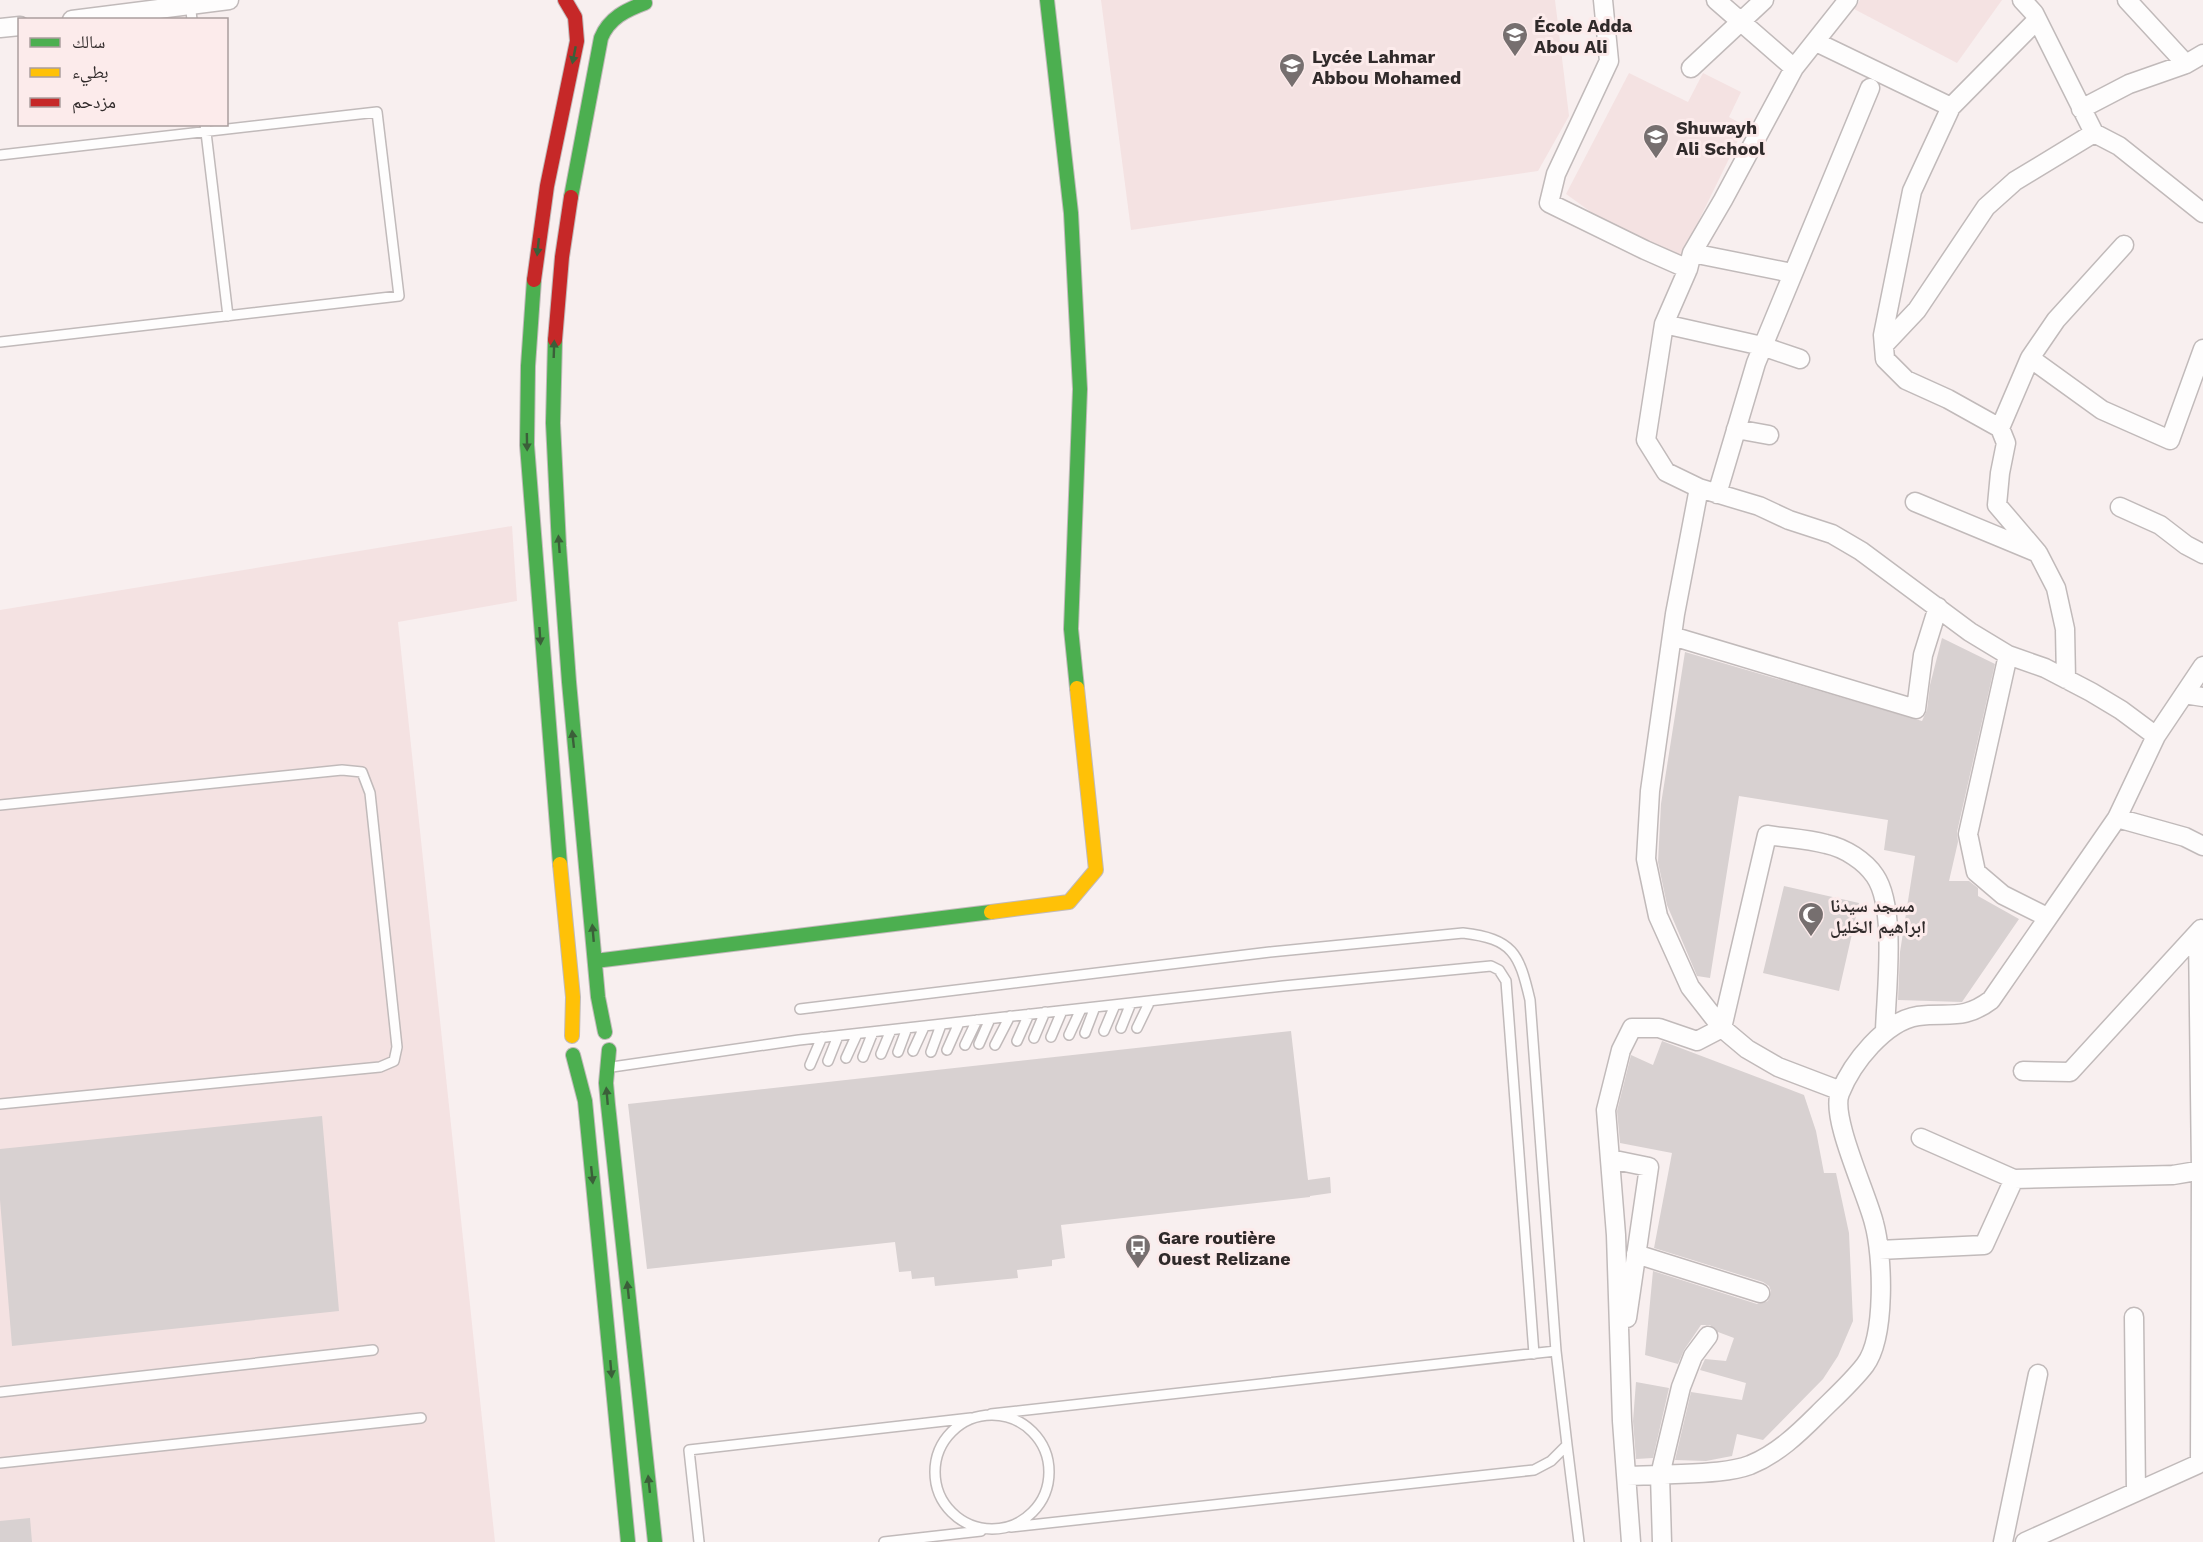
<svg xmlns="http://www.w3.org/2000/svg" width="2203" height="1542" font-family="'Work Sans','Noto Naskh Arabic',sans-serif">
	<style>
		.built { fill: #f4e2e2 }
		.building { fill: #d8d1d1 }
		.lines { fill: none; stroke-linecap: round; stroke-linejoin: round }
		.lane-casing { stroke: #c1baba; stroke-width: 12 }
		.street-casing { stroke: #c1baba; stroke-width: 21 }
		.fast-casing { stroke: #c1baba; stroke-width: 16 }
		.slow-casing { stroke: #c1baba; stroke-width: 16 }
		.jam-casing { stroke: #c1baba; stroke-width: 16 }
		.lane { stroke: #fefdfd; stroke-width: 9 }
		.street { stroke: #fefdfd; stroke-width: 18 }
		.fast { stroke: #4caf50; stroke-width: 14 }
		.slow { stroke: #ffc107; stroke-width: 14 }
		.jam { stroke: #c62828; stroke-width: 14 }
		.oneway { fill: #3b5f39 }
		.labels { text-anchor: middle; dominant-baseline: central; stroke-width: 6; stroke-linejoin: round; paint-order: stroke }
		.poi-label { font-size: 18px; font-weight: bold; fill: #302a2a; stroke: #fcebeb; text-anchor: start }
	</style>
	<rect width="100%" height="100%" fill="#f8efef"/>
	<path class="built" d="M1101,0h454l14,116 -31,55 -407,59z
		M1860,0h142l-45,63 -103,-54z
		M1629,73l59,29 15,-29 38,19 -12,25 16,9 -64,131 -83,-40 -32,-23z
		M512,526l5,75 -119,21 97,920h-495v-932z"/>
	<path class="building" d="M1942,638l53,26 -38,168 1,10 -9,39h20l9,7v8l41,23 -57,83 -64,-2 2,-48 15,-96 -31,-6 4,-30 -149,-24 -29,182 -13,-2 -30,-71 -9,-43 3,-58 24,-152 237,69 5,-11 3,-25z
		M1784,886l75,17 -20,88 -76,-18z
		M1291,1031l17,149 22,-3 1,16 -21,3v1l-249,28 4,33 -13,2v6l-35,4 1,8 -83,8 -1,-9 -22,2 -1,-8 -12,1 -4,-30 -248,27 -19,-165z
		M1662,1041l142,54 12,36 8,42h12l13,60 4,88 -15,35 -15,23 -60,61 -26,-6 -5,22 -26,5 -31,-1 16,-68 51,8 4,-17 -46,-13 5,-11 21,2 8,-23 -16,-6 -8,-7h-9l-17,25 -6,14 -33,-9 8,-84 104,33 11,-3 3,-10 -2,-5 -6,-4 -109,-34 18,-95 -52,-10 -3,-32 14,-56 22,10z
		M322,1116l17,195 -327,35 -12,-146v-51z
		M1636,1382l33,6 -16,70 -17,1 -3,-38z
		M30,1518l2,24h-32v-21z"/>
	<g class="lines">
		<defs>
			<path id="lane" d="M190,2l2,18
				M205,124l23,192
				M0,155l377,-43 22,184 -399,46
				M0,805l342,-35 20,2 8,21 27,254 -3,14 -14,6 -380,37
				M800,1009l470,-57 193,-19c50,6 56,20 67,67l26,351 11,94 -16,16 -17,9 -523,57
				M1121,1028l10,-25
				M1137,1028l13,-27
				M1104,1031l11,-26
				M1085,1033l10,-26
				M1069,1035l12,-26
				M1051,1037l11,-26
				M1034,1038l11,-26
				M1017,1041l12,-27
				M979,1044l11,-25
				M965,1045l12,-25
				M995,1045l15,-29
				M947,1050l12,-27
				M913,1051l11,-24
				M898,1052l9,-24
				M931,1052l10,-27
				M881,1054l10,-24
				M863,1057l10,-25
				M846,1058l11,-24
				M828,1061l10,-25
				M810,1065l12,-28
				M612,1067l187,-27 484,-54 208,-20 8,4 7,11 28,373
				M0,1392l373,-42
				M991,1414l565,-63
				M935 1472a57 57 0 1 1 114 0a57 57 0 1 1-114 0Z
				M1567,1445l12,97
				M0,1463l421,-45
				M699,1542l-10,-92 282,-32
				M884,1542l97,-11"/>
			<path id="street" d="M1603,0l6,61 -53,113 -7,29 96,47 43,19
				M1716,0l78,68
				M1848,0l-54,68 -71,132 -31,53 -4,16 -24,55 -18,116 20,32 33,16 60,18 30,14 43,14 29,17 109,81 38,23 37,13 46,24 30,18 35,26
				M2022,0l12,13 60,120 25,13 84,67
				M2127,0l59,64
				M72,20l157,-20
				M2037,20l-86,87 -39,84 -29,144 2,24 21,21 42,19 52,29 6,15 -6,30 -3,32 41,48
				M0,28l20,-2
				M1816,42l135,65
				M1691,68l73,-68
				M2081,109l48,-25 57,-20 17,-10
				M1692,253l100,20
				M1664,324l98,22 38,13
				M1884,345l33,-35 69,-103 29,-26 79,-48
				M2030,358l26,-38 68,-75
				M2000,428l30,-70 72,52 68,30 33,-91
				M1736,429l33,6
				M1699,488l-24,126 -25,177 -4,68 12,57 32,71 32,41 25,21 31,18 63,24
				M1717,494l39,-131 114,-275
				M1915,502l123,51 18,35 9,41 1,50
				M2120,507l40,18 26,20 17,9
				M1672,636l244,73 7,-54 15,-48
				M2008,655l-40,179 8,38 27,23 44,22
				M2184,694l19,3
				M2117,818l68,19 18,9
				M2198,933l3,237 -1,293
				M2023,1071l47,1 131,-143
				M1921,1138l93,41 159,-4 30,-5
				M1610,1159l39,8 -22,151
				M1879,1250l105,-5 30,-66
				M1636,1254l124,39
				M2134,1317l2,175
				M1627,1476l33,-1 21,-88 12,-31 15,-20
				M1631,1542l-9,-121 -6,-186 -10,-125 15,-60 11,-22h27l38,13 25,-13 45,-193c20,3 41,4 59,9 19,4 39,17 49,32 22,32 11,117 10,155
				M1662,1542l-2,-67c27,-2 66,-1 90,-10 27,-11 48,-31 68,-51 16,-16 34,-32 47,-49 21,-28 18,-110 9,-142 -7,-29 -44,-106 -34,-130 12,-30 45,-72 78,-77 31,-4 45,5 73,-16l126,-182 39,-82 47,-70
				M2003,1542l35,-168
				M2025,1542l178,-80"/>
			<path id="fast" d="M1047,0l24,213 9,176 -9,240 6,59
				M571,197l30,-159c8,-20 25,-28 44,-35
				M534,280l-6,86 -1,79 33,419
				M555,340l-2,83 6,123 10,136 29,315 7,35
				M595,961l396,-49
				M609,1050l-3,33 2,22 47,437
				M573,1055l12,46 43,441"/>
			<path id="slow" d="M560,864l13,133 -1,39
				M991,912l78,-10 27,-32 -19,-182"/>
			<path id="jam" d="M534,280l13,-94 30,-145 -2,-24 -10,-17
				M555,340l7,-83 9,-60"/>
		</defs>
		<use href="#lane" class="lane-casing"/>
		<use href="#street" class="street-casing"/>
		<use href="#fast" class="fast-casing"/>
		<use href="#slow" class="slow-casing"/>
		<use href="#jam" class="jam-casing"/>
		<use href="#lane" class="lane"/>
		<use href="#street" class="street"/>
		<use href="#fast" class="fast"/>
		<use href="#slow" class="slow"/>
		<use href="#jam" class="jam"/>
	</g>
	<defs><path id="oneway-solid" d="M-6-.8H1V-3.2L6.5 0L1 3.2V.8H-6Z" transform="scale(1.5)"/></defs>
	<g class="oneway">
		<use href="#oneway-solid" transform="translate(574 55) rotate(101)"/>
		<use href="#oneway-solid" transform="translate(538 247) rotate(96)"/>
		<use href="#oneway-solid" transform="translate(554 349) rotate(-88)"/>
		<use href="#oneway-solid" transform="translate(527 442) rotate(89)"/>
		<use href="#oneway-solid" transform="translate(559 544) rotate(-94)"/>
		<use href="#oneway-solid" transform="translate(540 636) rotate(86)"/>
		<use href="#oneway-solid" transform="translate(573 739) rotate(-96)"/>
		<use href="#oneway-solid" transform="translate(593 933) rotate(-95)"/>
		<use href="#oneway-solid" transform="translate(607 1096) rotate(-95)"/>
		<use href="#oneway-solid" transform="translate(592 1175) rotate(84)"/>
		<use href="#oneway-solid" transform="translate(628 1290) rotate(-96)"/>
		<use href="#oneway-solid" transform="translate(611 1369) rotate(85)"/>
		<use href="#oneway-solid" transform="translate(649 1484) rotate(-96)"/>
	</g>
	<defs>
		<symbol id="school-pin" viewBox="-11 -11 22 30"><path d="M0 17L-7.5 6A9.5 9.5 0 1 1 7.5 6Z" fill="#766f6f" stroke="#fcebeb"/><path d="M0-5L7-2L0 1L-7-2ZM-4 1L0 2.5L4 1V4Q0 6-4 4Z" fill="#fff"/></symbol>
		<symbol id="mosque-pin" viewBox="-11 -11 22 30"><path d="M0 17L-7.5 6A9.5 9.5 0 1 1 7.5 6Z" fill="#766f6f" stroke="#fcebeb"/><path d="M3.5-4.9A6 6 0 1 0 3.5 4.9A5 5 0 1 1 3.5-4.9Z" fill="#fff"/></symbol>
		<symbol id="bus-pin" viewBox="-11 -11 22 30"><path d="M0 17L-7.5 6A9.5 9.5 0 1 1 7.5 6Z" fill="#766f6f" stroke="#fcebeb"/><path d="M-5-6H5V4H4V6H2V4H-2V6H-4V4H-5ZM-3.5-4V0h7V-4ZM-3.5 1.2v1.5H-2V1.2ZM2 1.2v1.5H3.5V1.2Z" fill="#fff"/></symbol>
	</defs>
	<g fill-rule="evenodd">
		<use href="#school-pin" x="1500" y="20" width="30" height="40"/>
		<use href="#school-pin" x="1277" y="51" width="30" height="40"/>
		<use href="#school-pin" x="1641" y="122" width="30" height="40"/>
		<use href="#mosque-pin" x="1796" y="900" width="30" height="40"/>
		<use href="#bus-pin" x="1123" y="1232" width="30" height="40"/>
	</g>
	<g class="labels">
		<g class="poi-label">
			<text x="1534" y="25">École Adda<tspan x="1534" dy="21">Abou Ali</tspan></text>
			<text x="1312" y="56">Lycée Lahmar<tspan x="1312" dy="21">Abbou Mohamed</tspan></text>
			<text x="1676" y="127">Shuwayh<tspan x="1676" dy="21">Ali School</tspan></text>
			<text x="1830" y="905">مسجد سيدنا<tspan x="1830" dy="21">ابراهيم الخليل</tspan></text>
			<text x="1158" y="1237">Gare routière<tspan x="1158" dy="21">Ouest Relizane</tspan></text>
		</g>
	</g>
	<rect x="18" y="18" width="210" height="108" fill="#fcebeb" stroke="#aa9e9e" stroke-width="1.5"/>
	<rect x="30" y="38" width="30" height="9" fill="#4caf50" stroke="#aa9e9e" stroke-width="1.5"/>
	<text x="72" y="48" font-size="18" fill="#302a2a">سالك</text>
	<rect x="30" y="68" width="30" height="9" fill="#ffc107" stroke="#aa9e9e" stroke-width="1.5"/>
	<text x="72" y="78" font-size="18" fill="#302a2a">بطيء</text>
	<rect x="30" y="98" width="30" height="9" fill="#c62828" stroke="#aa9e9e" stroke-width="1.5"/>
	<text x="72" y="108" font-size="18" fill="#302a2a">مزدحم</text>
</svg>
